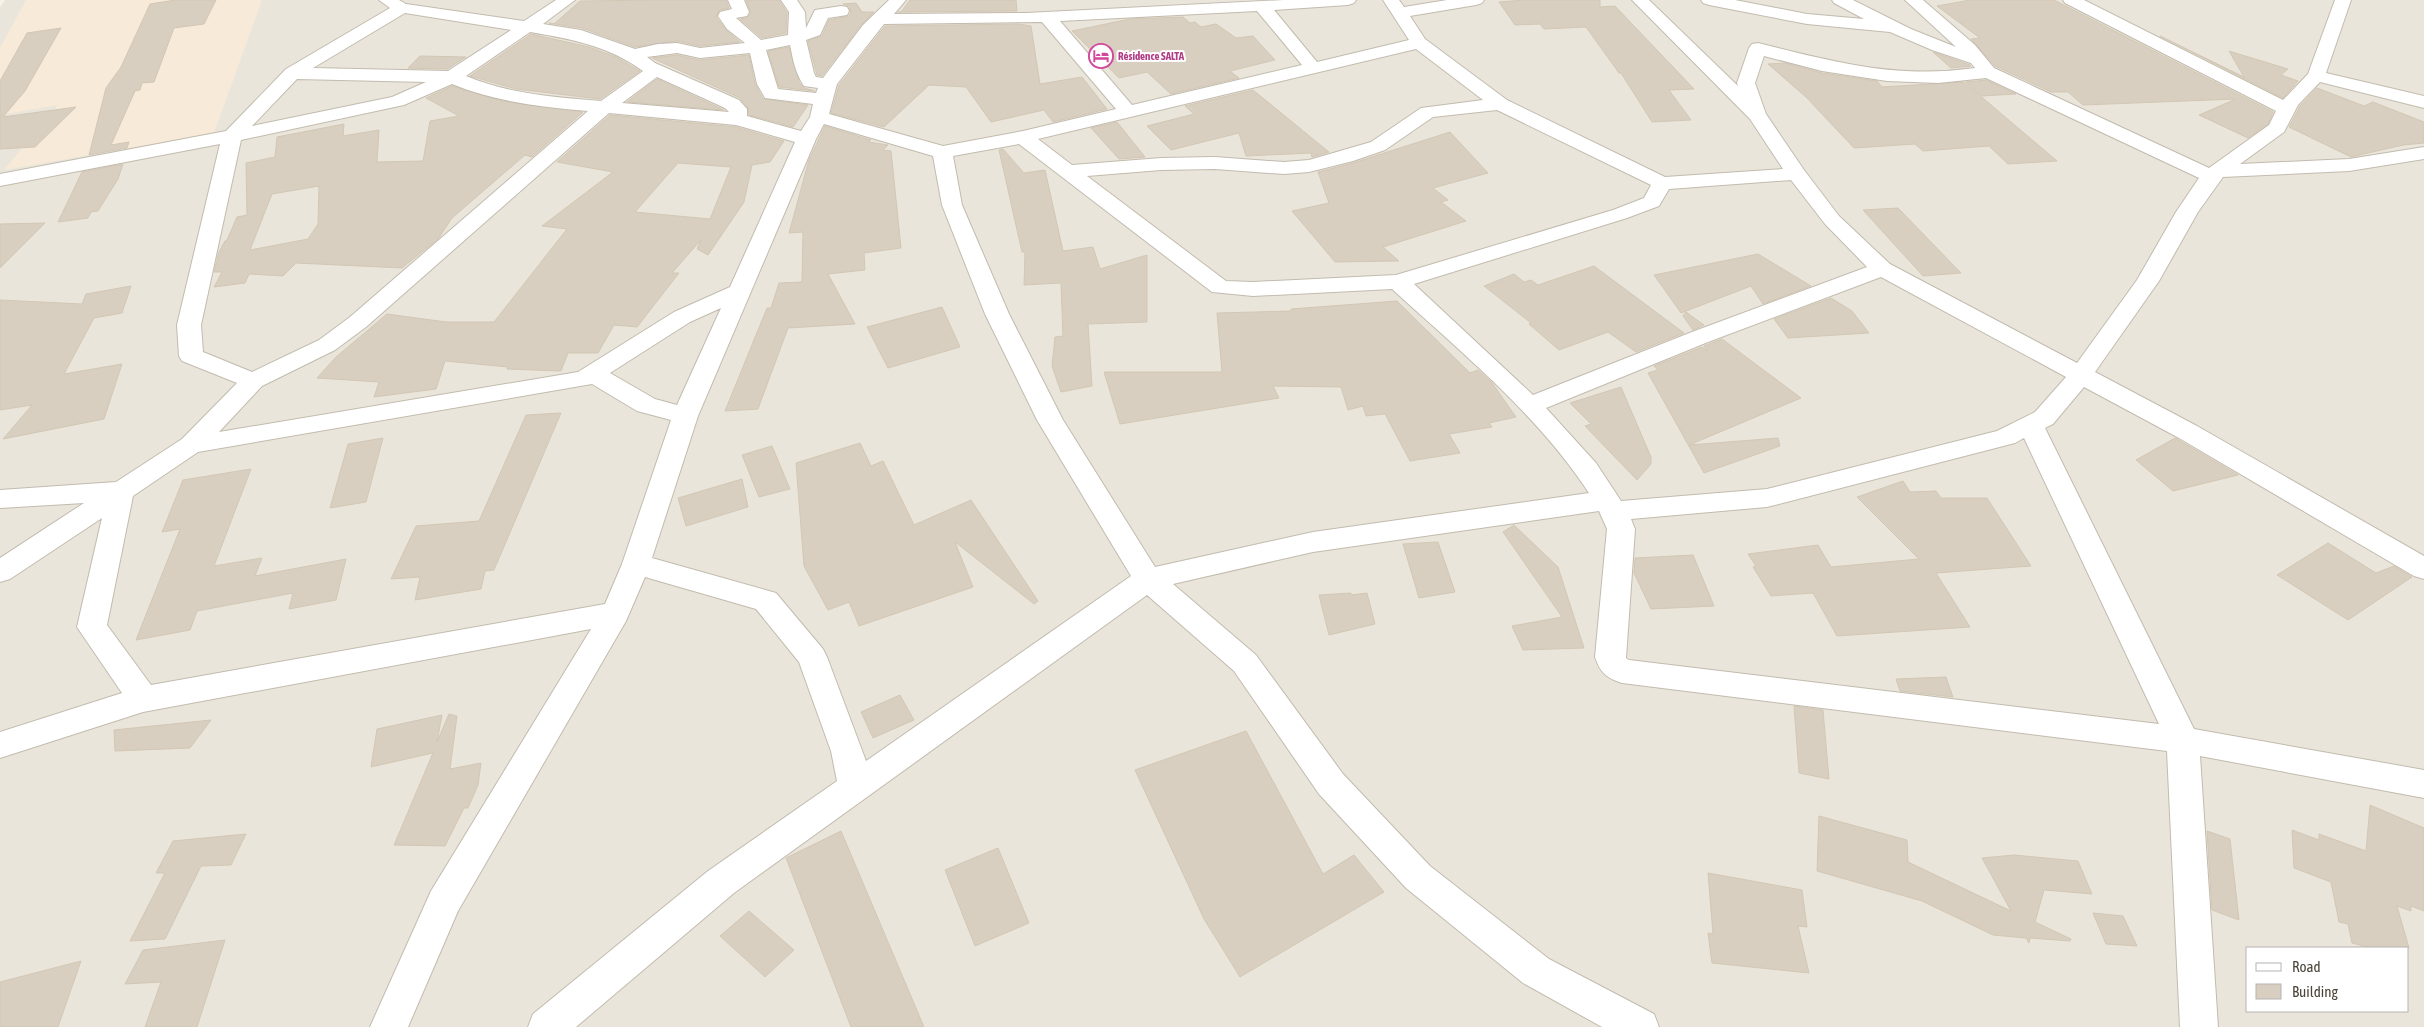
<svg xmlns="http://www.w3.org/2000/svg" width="2424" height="1027" font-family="'Asap Condensed',sans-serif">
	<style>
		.residential { fill: #eae5da; fill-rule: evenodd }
		.commercial { fill: #f7ead8 }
		.building { fill: #d8cfc1; stroke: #d3c7b4; fill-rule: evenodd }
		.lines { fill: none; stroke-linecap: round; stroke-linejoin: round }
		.minor-casing { stroke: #c2bbae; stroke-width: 2 }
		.minor { fill: #fff; fill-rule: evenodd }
		.labels { text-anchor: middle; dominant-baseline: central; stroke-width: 4; stroke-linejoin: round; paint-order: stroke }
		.far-hotel-label { font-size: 11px; font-weight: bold; fill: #b23c85; stroke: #fff; text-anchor: start }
	</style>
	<rect width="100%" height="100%" fill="#f6f3ec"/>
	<path class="residential" d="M5,0h2419v1027h-2424v-1020zM2248,948h160v63h-160z"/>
	<path class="commercial" d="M26,0h236l-48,133 -210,37 54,-65 -58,10v-67z"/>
	<path class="building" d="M175,0h41l-12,24 -30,4 -20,54 -12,1 -2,7 -5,1 -24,54 18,-3 -2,6 -38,7 17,-67 15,-21 29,-63z
		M657,0h69l3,8 -9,2 -4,7 10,13 14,12 -40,4 -23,-5 -42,6 -53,-19 -33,-5 5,1 26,-23z
		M746,0h33l8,13 -1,20 -24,5 -22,-19 7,-1 4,-5z
		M910,0h106l1,11 -119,1h3z
		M1524,0h76v7l15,-1 79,83 -25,1 22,30 -39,2 -31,-49h-2l-33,-46 -42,2 -4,-5 -25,1 -16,-23z
		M1970,0h84l219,112 -5,12 -20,14 -49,-23 37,-16 -153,6 -15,-13h-17l-56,-26 -24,-27 9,-1 -43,-32z
		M856,3l6,9h12l-12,12 -40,52 -5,-1 -9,-34 14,-5 7,-16 20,-4 2,-4 -2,-6 -6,-2z
		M1183,17l7,6 5,-1 6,5 15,-3 20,14 17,-2 22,24 -45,11 9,7 -68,16 -24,-22 -28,6 -47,-47 58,-12z
		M1019,24l12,2 9,58 42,-7 25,32 -54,13 -9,-12 -53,12 -25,-35 -37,-2 -45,42 -53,-14 8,-28 46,-59z
		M61,28l-36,63 -22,26 73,-10 -41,40 -35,2v-68l27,-48z
		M531,34l58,13 27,10 24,14 -40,28 -84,-10 -46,-13z
		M2160,36l84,41 -15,-26 59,18 -7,6 17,6 -15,17z
		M789,47l10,35 5,6 11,3 -36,-4 -11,-36z
		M1933,52l37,13 1,1 -20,2z
		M677,55l23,5 49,-5 6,29 8,15 45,6 -15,22 -44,-12 -1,-7 -8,-10 -88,-40z
		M420,56l46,1 -19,12 -39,-1z
		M1785,63l37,10 55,8 5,6 82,-5 93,79 -49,3 -19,-18 -66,5 -8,-7 -61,4 -48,-51 -38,-33z
		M657,79l67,31 -97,-8z
		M1986,80l30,14 -34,2 -16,-14z
		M452,86l50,15 81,11 -51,45 -7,-2 -73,63 -14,21 -36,29 -106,-5 -13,13 -34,-2 -4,9 -31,4 8,-15h-8l5,-20 6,-11 2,-1 10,-23 10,-2 -1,-52 29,-6 2,-20 67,-13 -1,12 36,-6 -2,32 46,-1 7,-40 29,-5 -33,-18zM319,186l-1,38 -10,15 -58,11 22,-56z
		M2317,88l47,18 9,-4 51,20v21l-21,2 -52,12 -62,-30 11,-21z
		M1253,90l76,62 -17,5 -1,-4 -65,3 -7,-23 -68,17 -24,-24 47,-12 -9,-8z
		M610,115l126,12 48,14 -14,21 -18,3 -8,37 -36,53 -11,-6 4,-9 -29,33h7l-42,54 -23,-2 -16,28h-30l-7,18 -54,-2 1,-2 -63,-6 -9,28 -62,8 5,-15 -62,-4 19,-21 51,-43 59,8h48l73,-93 -25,-3 71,-54 -56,-10zM678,163l53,4 -21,52 -75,-7z
		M1117,122l28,35 -26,2 -28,-31z
		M825,126l46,14 -3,2 20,3 -5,5 8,1 10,97 -37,5 1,17 -37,4 27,50 -67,4 -30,81 -33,2 42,-103h4l8,-25 23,-1 1,-50 -14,1 20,-73z
		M1450,132l38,41 -55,15 15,12 -7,2 25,19 -83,26 16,14 -64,1 -43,-51 37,-8 -11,-31 35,-9z
		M1003,149l21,24 21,-3 18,81 30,-4 7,22 47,-14v67l-59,2 4,62 -31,6 -9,-26 3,-29 8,-1 -2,-53 -37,2 1,-33h-3l-23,-102z
		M123,164l-5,15 -20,32 -7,1 -3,6 -30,4 24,-50z
		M1898,208l63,65 -38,3 -60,-66z
		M45,223l-45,45v-44z
		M1758,254l53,32 -48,18 -12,-18 -70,27 -27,-38z
		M1594,266l90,67 -48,19 -28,-20 -49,18 -30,-26 2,-1 -47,-37 30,-12 10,8 7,-2 7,5z
		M131,286l-9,27 -28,5 -30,56 58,-10 -18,55 -101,20 29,-34 -32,5v-110l82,4 4,-10z
		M1831,298l21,13 17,22 -81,5 -14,-19z
		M1397,301l73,72 8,-3 14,13 24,34 -27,6 3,4 -43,7 11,19 -50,8 -25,-47 -19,2 -3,-10 -15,4 -7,-23 -68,-1 6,12 -159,26 -16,-52h118l-5,-59 74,-2v-2z
		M942,307l18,40 -72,21 -21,-41z
		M1686,312l18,13 -11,5 -10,-14z
		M1722,339l79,59 -112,47 89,-7 2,8 -76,27 -56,-100 10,-3 -4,-4 48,-19 6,4 -4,-5z
		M1621,387l30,70v7l-14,16 -52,-54 6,-2 -21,-21z
		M561,413l-67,157 -9,1 -4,18 -66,11 5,-23 -29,2 25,-53 63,-5 47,-106z
		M383,438l-17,64 -36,6 18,-64z
		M2175,438l7,4 56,33 -65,16 -37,-31z
		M860,443l11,23 12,-5 31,64 57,-25 67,101 -4,3 -79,-62 18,45 -114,39 -10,-24 -21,8 -24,-44 -8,-103z
		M772,446l18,43 -31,8 -17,-42z
		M251,469l-37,97 48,-8 -7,18 91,-17 -10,41 -47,9 4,-16 -96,18 -7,19 -54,10 44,-111 -18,3 21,-52z
		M742,479l6,28 -62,19 -8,-28z
		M1903,481l7,11 26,-1 5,7h46l44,68 -95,7 34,54 -133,9 -24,-43 -42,3 -18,-29 3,-1 -8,-12 70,-9 13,22 88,-8 -62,-62z
		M1514,525l44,42 26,81 -61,2 -11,-24 50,-9 -59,-85z
		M1438,542l17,50 -36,6 -16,-54z
		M2328,543l48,30 18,-7 18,11 -64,43 -71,-45z
		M1693,555l21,51 -63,3 -17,-36 1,-15z
		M1351,593v2l16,-2 8,31 -46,11 -10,-40z
		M1946,677l7,20 -53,-6 -4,-12z
		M900,695l14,25 -41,18 -12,-26z
		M1794,706l29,4 6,69 -30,-6z
		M449,714l8,2 -7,53 31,-6 -3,22 -10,23h-4l-19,38 -51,-1 39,-92 -62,14 6,-38 65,-14 -5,27z
		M211,720l-21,28 -75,3 -1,-21z
		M1246,731l77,143 31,-19 30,37 -144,85 -36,-58 -69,-149z
		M2370,805l54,23v83l-13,-5v5l-14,-5 12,42h-38l-19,-5 -4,-19 -9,-2 -8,-40 -37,-14 -2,-38 27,10v-6l47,17z
		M1819,816l88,24 1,22 103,49 -29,-53 32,-3 64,6 14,33 -48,-4 -9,32 36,17 -1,2 -40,-3 -1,5 -3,-5 -33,-3 -71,-34 -105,-30z
		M841,831l83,196h-73l-65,-169z
		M2207,831l23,8 9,81 -27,-10z
		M246,834l-15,31 -30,1 -36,73 -35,2 35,-68h-9l17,-32z
		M998,848l31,75 -54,23 -30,-76z
		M1708,873l94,17 5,37 -9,-1 11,47 -97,-10 -4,-30 5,1z
		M749,911l45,39 -29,27 -45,-41z
		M2093,913l30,3 14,30 -31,-2z
		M225,940l-28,87h-52l16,-45 -36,2 18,-34z
		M81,961l-23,66h-58v-45z"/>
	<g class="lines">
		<defs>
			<path id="minor" d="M379,0h20l7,4 118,17 32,-21h19l-32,24 38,6 54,19 23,-5 19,-1 23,5 45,-5 -18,-14 -9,-13 2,-4 12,-3 -4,-9h16l5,12 -2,4 -11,2 25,22 27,-5 1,-23 -8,-12h16l8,12 1,16 9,-18 26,-4 6,1 2,4 -2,4 -19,3 -8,17 -14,5 8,33 2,4 7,1 40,-53 26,-25h17l-12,14 132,-1 258,-13h72l-2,3 -6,2 -74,5 43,52 92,-22 -26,-40h16l5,7 43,-7h37l-2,3 -6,2 -66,11 15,23 82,61 158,77 118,-8 -33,-50 -118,-119h17l89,86 -1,-3 12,-35 3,-4 6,-1c77,19 137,36 217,25l-4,-5 -39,-13 -42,-18 -83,-8 -98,-19 -6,-2 -2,-3h34l72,14 57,5 -30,-16 -2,-3h21l58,29 45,18 -51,-47h18l52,45 19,23 215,100 60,-43 7,-14 -211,-108 -2,-3h21l199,100 25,-26 27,-74h16l-25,73 98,23v12l-104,-26 -22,23 -14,27 -44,32 109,-5 75,-12v12l-75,12 -126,6 -25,35 -39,69 -64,91 102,54 227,130v23l-10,-3 -235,-138 -95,-51 -31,37 -8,4 149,301 230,41v28l-224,-42 18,271h-38l-13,-276 -545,-68c-16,-5 -22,-11 -27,-26l12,-128 -8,-18 -286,41 -140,32 83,71 87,119 87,92 119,93 105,55 5,13h-57l-79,-44 -117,-95 -87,-94 -85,-123 -87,-76 -413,298 -158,134h-48l5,-13 175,-143 129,-90 -6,-30 -32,-89 -43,-53 -111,-32 -19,44 -168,290 -50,116h-38l61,-136 160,-262 -448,83 -143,46v-26l122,-39 -45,-66 25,-109 -92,61 -10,3v-24l84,-55 -84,5v-18l116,-8 66,-43 55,-56 -55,-22 -3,-5 -2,-31 43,-181 -220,42v-12l226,-43 60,-62 104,-61zM1257,11l45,54 -170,40 -72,-84zM405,13l106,17 -63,41 -135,-3zM1042,22l74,87 -93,22 -80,15 -114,-32 8,-30 47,-60zM530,32c41,7 79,14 113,39l-42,30c-47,-4 -92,-7 -135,-25zM790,45c3,14 5,28 14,41l14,2 -2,5 -38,-4 -12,-39zM1416,49l67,51 -62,8 -50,34 -62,18 -25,2 -69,-5 -54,1 -89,7 -34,-26zM677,53l23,5 50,-5 7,31 8,14 48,6 -3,13 -9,14 -54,-15v-7l-8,-9 -84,-37 -8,-6zM1764,56l58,15 65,10 51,2 48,-5 213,100 -23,34 -39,68 -60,83 -187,-99 -51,-48 -35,-46 -38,-56 -11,-31zM657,77l68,31 4,4 -107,-9zM297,79l129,3 -34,15 -140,29zM452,84c44,18 89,23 136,27l-238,206 -31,23 -67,32 -49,-20 -2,-27 40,-185 163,-35zM1497,110l154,75 -7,13 -31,12 -217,65 -143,7 -27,-1 -139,-105 74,-6 54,-1 69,5 25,-2 44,-11 32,-11 48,-33zM609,113l127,12 59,17 -65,145 -56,25 -96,60 -359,60 43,-46 73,-36 31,-23zM824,124l109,32 9,49 43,109 52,106 94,156 -265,185 -39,-104 -4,-8 -47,-56 -124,-35 46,-142 118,-277zM1019,144l193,148 41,4 139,-7c69,63 146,126 197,204l-276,39 -158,35 -92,-147 -54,-106 -47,-109 -9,-49zM1791,180l34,44 42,43 -175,65 -159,63 -119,-111 213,-66 32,-12 10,-17zM1881,277l185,100 -31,35 -38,19 -230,58 -146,12 -25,-38 -50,-55 162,-66zM721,308l-44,97 -22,-6 -45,-26 80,-51zM592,384l45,27 34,9 -49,144 -17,40 -454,81 -44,-60 26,-129 65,-44zM2024,438l135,286 -530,-64 -3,-2 9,-129 -4,-10 136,-12 248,-64z"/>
		</defs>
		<use href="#minor" class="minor-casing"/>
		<use href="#minor" class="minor"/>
	</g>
	<defs>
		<symbol id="hotel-ring" viewBox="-11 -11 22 22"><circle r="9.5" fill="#fff" stroke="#d1479c" stroke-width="1.5"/><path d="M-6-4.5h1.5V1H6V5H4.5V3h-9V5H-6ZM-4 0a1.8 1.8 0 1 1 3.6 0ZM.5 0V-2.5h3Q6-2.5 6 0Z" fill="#d1479c"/></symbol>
	</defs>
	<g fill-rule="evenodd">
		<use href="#hotel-ring" x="1087" y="42" width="28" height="28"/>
	</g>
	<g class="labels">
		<g class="far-hotel-label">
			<text x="1118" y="56">Résidence SALTA</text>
		</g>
	</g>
	<rect x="2246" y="947" width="162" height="65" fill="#ffffff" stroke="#b7b4b0"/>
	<rect x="2256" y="963" width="25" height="8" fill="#ffffff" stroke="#b7b4b0"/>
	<text x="2292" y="972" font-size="15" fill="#4b4439">Road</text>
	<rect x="2256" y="984" width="25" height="15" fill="#d8cfc1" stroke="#b7b4b0"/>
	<text x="2292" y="997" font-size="15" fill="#4b4439">Building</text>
</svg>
